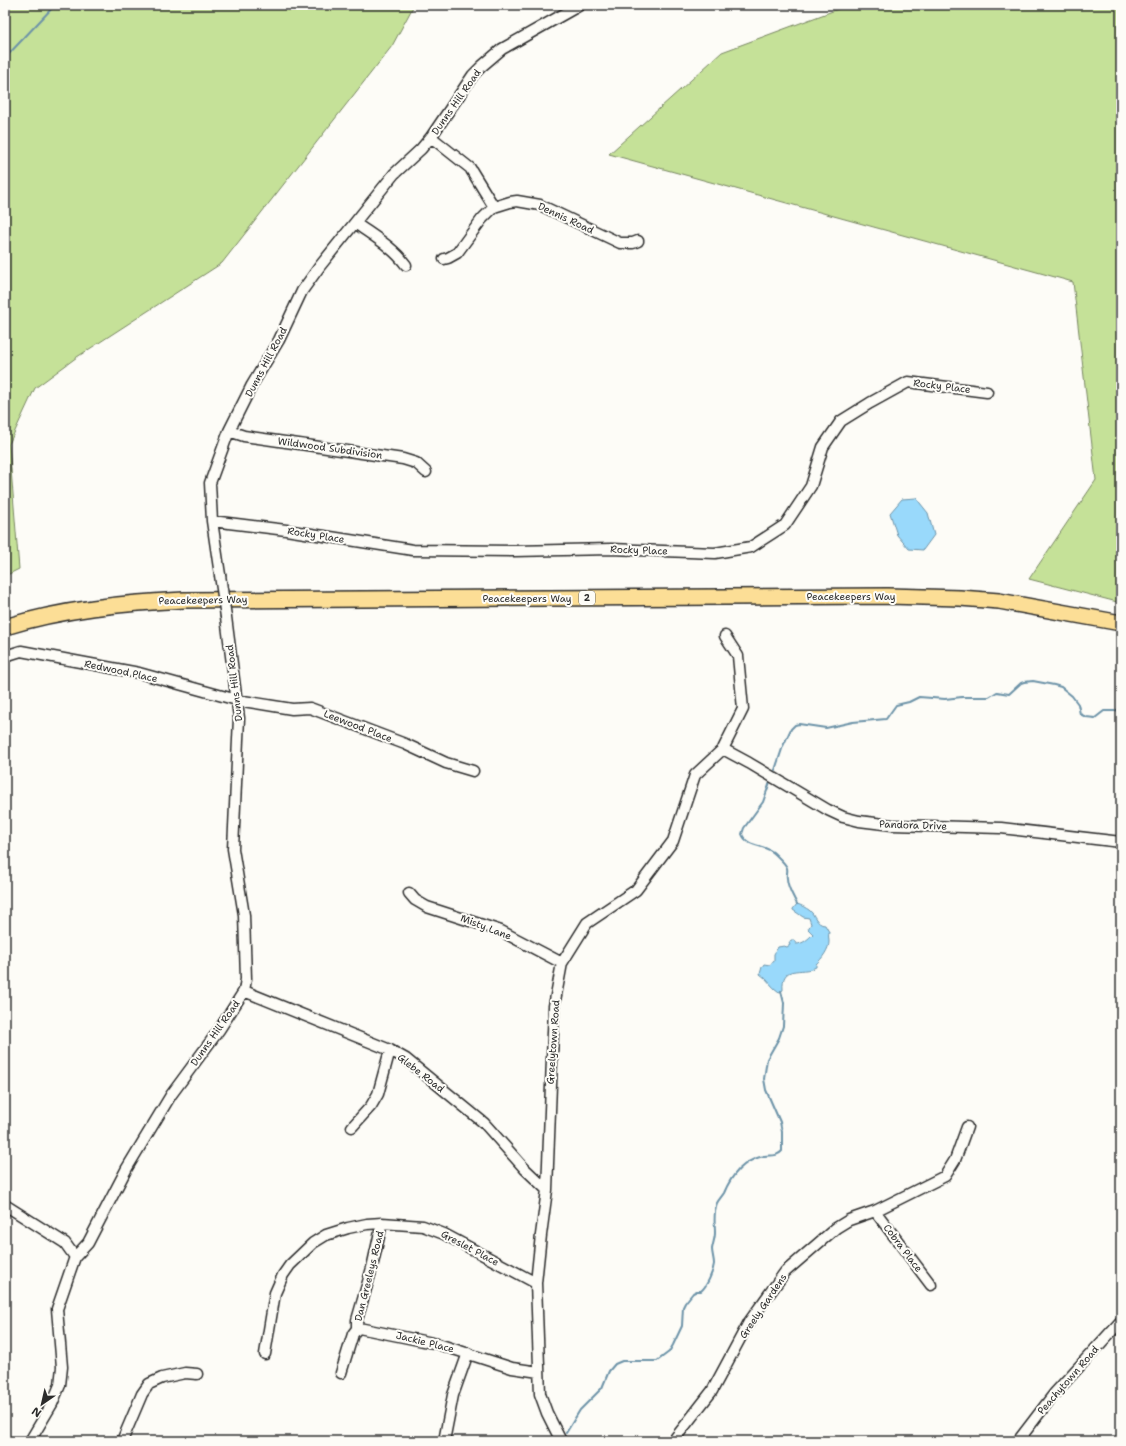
<svg xmlns="http://www.w3.org/2000/svg" width="1126" height="1446" font-family="'Shantell Sans',sans-serif">
	<style>
		.green { fill: #c5e198; stroke: #788662 }
		.water { fill: #99d9fb; stroke: #6d93a8 }
		.lines { fill: none; stroke-linecap: round; stroke-linejoin: round }
		.stream { stroke: #6d93a8; stroke-width: 2 }
		.minor-casing { stroke: #2b2b2b; stroke-width: 13 }
		.highway-casing { stroke: #2b2b2b; stroke-width: 18 }
		.minor { stroke: #fdfcf7; stroke-width: 10 }
		.highway { stroke: #fcde96; stroke-width: 15 }
		.minor-bridge-casing { stroke: #2b2b2b; stroke-width: 13; stroke-linecap: butt }
		.minor-bridge { stroke: #fdfcf7; stroke-width: 10 }
		.labels { text-anchor: middle; dominant-baseline: central; stroke-width: 4; stroke-linejoin: round; paint-order: stroke }
		.shield { fill: #fdfcf7; stroke: #6a6a68; stroke-width: 1 }
		.shield-label { font-size: 9px; font-weight: bold; fill: #2b2b2b }
		.street-label { font-size: 10px; fill: #2b2b2b; stroke: #fdfcf7 }
	</style>
	<rect width="100%" height="100%" fill="#fdfcf7"/>
	<filter id="ink" filterUnits="userSpaceOnUse"><feTurbulence type="fractalNoise" baseFrequency=".025" numOctaves="2"/><feDisplacementMap in="SourceGraphic" scale="8" xChannelSelector="R" yChannelSelector="G"/><feConvolveMatrix kernelMatrix="1 2 1 2 8 2 1 2 1" color-interpolation-filters="sRGB"/></filter>
	<g filter="url(#ink)">
		<path class="green" d="M5,5h409l-22,41 -170,217 -145,94 -42,31 -26,56 10,125 -14,7z
			M849,5h272v598l-92,-24 67,-99 -23,-198 -464,-128 113,-102z"/>
		<path class="water" d="M916,498l12,15 6,22 -11,15 -14,-1 -12,-14 -7,-22 12,-14z
			M797,904c4,1 9,4 12,6 6,4 7,15 16,15l4,7c-1,4 0,6 0,10 0,7 -7,17 -13,22v3c-15,8 -35,-4 -33,23l-4,2c-8,-5 -11,-13 -19,-18l2,-7 2,-3 6,1 4,-5v-6l4,-7 6,-1 3,1 3,-2 -1,-2 2,-3h3l2,4c7,0 12,-5 17,-10l-5,-5 3,-5 -2,-6 -6,-1 -10,-7v-1z"/>
		<g class="lines">
			<path class="stream" d="M5,58l50,-53
				M5,93l3,8 -3,11
				M775,770l8,-24 8,-17 4,-4 4,-1 27,4 27,-6 33,-3 10,-14 13,-3 10,-5 26,2 17,-2h27l8,-5 12,2 12,-11 3,-1 9,-1 21,4 7,2 11,9 6,8 2,10 6,3 9,1 9,-7h11l6,-3
				M770,782l-7,20 -19,26 -2,6c5,14 24,10 33,20 4,4 11,10 12,14 1,4 -1,7 0,10 0,9 6,18 10,26
				M566,1433l14,-23 22,-22 7,-17 6,-7 7,-3h35l12,-9 4,-7 9,-19 1,-19 2,-4 8,-10 4,-2h4c6,-5 12,-19 13,-27 0,-5 -2,-10 -2,-15 1,-6 3,-11 3,-16 0,-10 -2,-20 2,-30 2,-4 5,-7 7,-10 7,-17 18,-31 36,-36 9,-3 16,1 22,-6v-19l-2,-10 -14,-32 -2,-11 3,-20 12,-21 4,-12 1,-23 -3,-12"/>
			<defs>
				<path id="minor" d="M431,137l39,31 24,39
					M355,223c18,13 38,24 51,42
					M444,259l4,-1 9,-5 25,-34 12,-12 16,-5 7,-1 23,4 80,38h13l5,-2
					M229,431l15,5 159,23 13,4 10,9
					M212,521l74,9 127,20 101,1 97,-2 104,4 36,-6 34,-22 26,-39 12,-39 18,-26 29,-18 38,-21 79,10
					M220,575l-8,-54 -2,-38 19,-52 23,-46 27,-45 23,-49 18,-25 74,-92 27,-25 10,-12 42,-62 9,-9 20,-17 78,-44
					M5,656l16,-5 118,22 98,27 55,9 18,-1 95,36 41,19 27,8
					M723,749l26,14 79,47 15,7 16,4 33,4 109,3 120,14
					M409,893l6,7 12,7 74,24 61,32
					M244,991l146,59 16,9 78,64 41,46 22,21
					M352,1127l19,-21 7,-12 12,-44
					M5,1205l60,38 10,14
					M875,1211l56,74
					M357,1328v-8l15,-52 10,-45
					M265,1354l10,-61 8,-18 7,-10 23,-22 13,-8 22,-7 19,-4 15,-1 41,3 21,8 92,49
					M341,1373l12,-39 3,-4 3,-2 79,16 74,24 27,4
					M30,1441l22,-37 8,-19 2,-18 -5,-58 18,-52 13,-14 39,-75 44,-73 48,-65 25,-39 2,-12 -2,-64 -11,-66 6,-131 -13,-101
					M122,1441l20,-47 7,-10 13,-6 23,-5 12,1
					M444,1441l9,-46 15,-42
					M561,1441l-14,-28 -7,-19 -4,-111 5,-48 6,-45 7,-184 8,-43 25,-40 49,-33 37,-49 22,-66 28,-26 20,-40 -5,-53 -13,-20
					M673,1441l39,-50 37,-69 36,-50 51,-44 13,-8 26,-9 70,-35 10,-16 12,-33
					M1018,1441l36,-47 67,-73"/>
				<path id="highway" d="M5,627c58,-18 118,-24 179,-27l704,-4 72,2 39,3 122,22"/>
			</defs>
			<use href="#minor" class="minor-casing"/>
			<use href="#highway" class="highway-casing"/>
			<use href="#minor" class="minor"/>
			<use href="#highway" class="highway"/>
			<defs>
				<path id="minor-bridge" d="M220,575l6,42"/>
			</defs>
			<use href="#minor-bridge" class="minor-bridge-casing"/>
			<use href="#minor-bridge" class="minor-bridge"/>
		</g>
	</g>
	<g class="labels">
		<rect class="shield" x="579" y="591" width="16" height="14" rx="3"/>
		<g class="shield-label">
			<text x="587" y="598">2</text>
		</g>
		<g class="street-label">
			<text transform="translate(456 102) rotate(-55)">Dunns Hill Road</text>
			<text transform="translate(566 218) rotate(25)">Dennis Road</text>
			<text transform="translate(266 362) rotate(-62)">Dunns Hill Road</text>
			<text transform="translate(942 386) rotate(7)">Rocky Place</text>
			<text transform="translate(330 448) rotate(8)">Wildwood Subdivision</text>
			<text transform="translate(316 535) rotate(9)">Rocky Place</text>
			<text transform="translate(639 550) rotate(2)">Rocky Place</text>
			<text x="851" y="596">Peacekeepers Way</text>
			<text x="527" y="598">Peacekeepers Way</text>
			<text transform="translate(203 600) rotate(-1)">Peacekeepers Way</text>
			<text transform="translate(121 671) rotate(12)">Redwood Place</text>
			<text transform="translate(234 683) rotate(-97)">Dunns Hill Road</text>
			<text transform="translate(358 726) rotate(21)">Leewood Place</text>
			<text transform="translate(913 825) rotate(2)">Pandora Drive</text>
			<text transform="translate(486 927) rotate(21)">Misty Lane</text>
			<text transform="translate(215 1033) rotate(-55)">Dunns Hill Road</text>
			<text transform="translate(553 1042) rotate(-86)">Greelytown Road</text>
			<text transform="translate(421 1073) rotate(38)">Glebe Road</text>
			<text transform="translate(470 1248) rotate(28)">Greslet Place</text>
			<text transform="translate(903 1248) rotate(53)">Cobra Place</text>
			<text transform="translate(369 1276) rotate(-76)">Dan Greeleys Road</text>
			<text transform="translate(763 1306) rotate(-56)">Greely Gardens</text>
			<text transform="translate(425 1342) rotate(14)">Jackie Place</text>
			<text transform="translate(1068 1380) rotate(-49)">Peachytown Road</text>
		</g>
	</g>
	<rect width="1126" height="1446" fill="none" stroke="#fdfcf7" stroke-width="20"/>
	<rect x="10" y="10" width="1106" height="1426" fill="none" stroke="#2b2b2b" stroke-width="1.5" filter="url(#ink)"/>
	<g transform="translate(42 1404) rotate(214)" stroke="#fdfcf7" stroke-width="3" paint-order="stroke">
	<path d="M0-3L7 15L0 10L-7 15Z" fill="#2b2b2b"/>
	<text y="-6" font-size="11" font-weight="bold" text-anchor="middle" fill="#2b2b2b">N</text>
	</g>
</svg>
